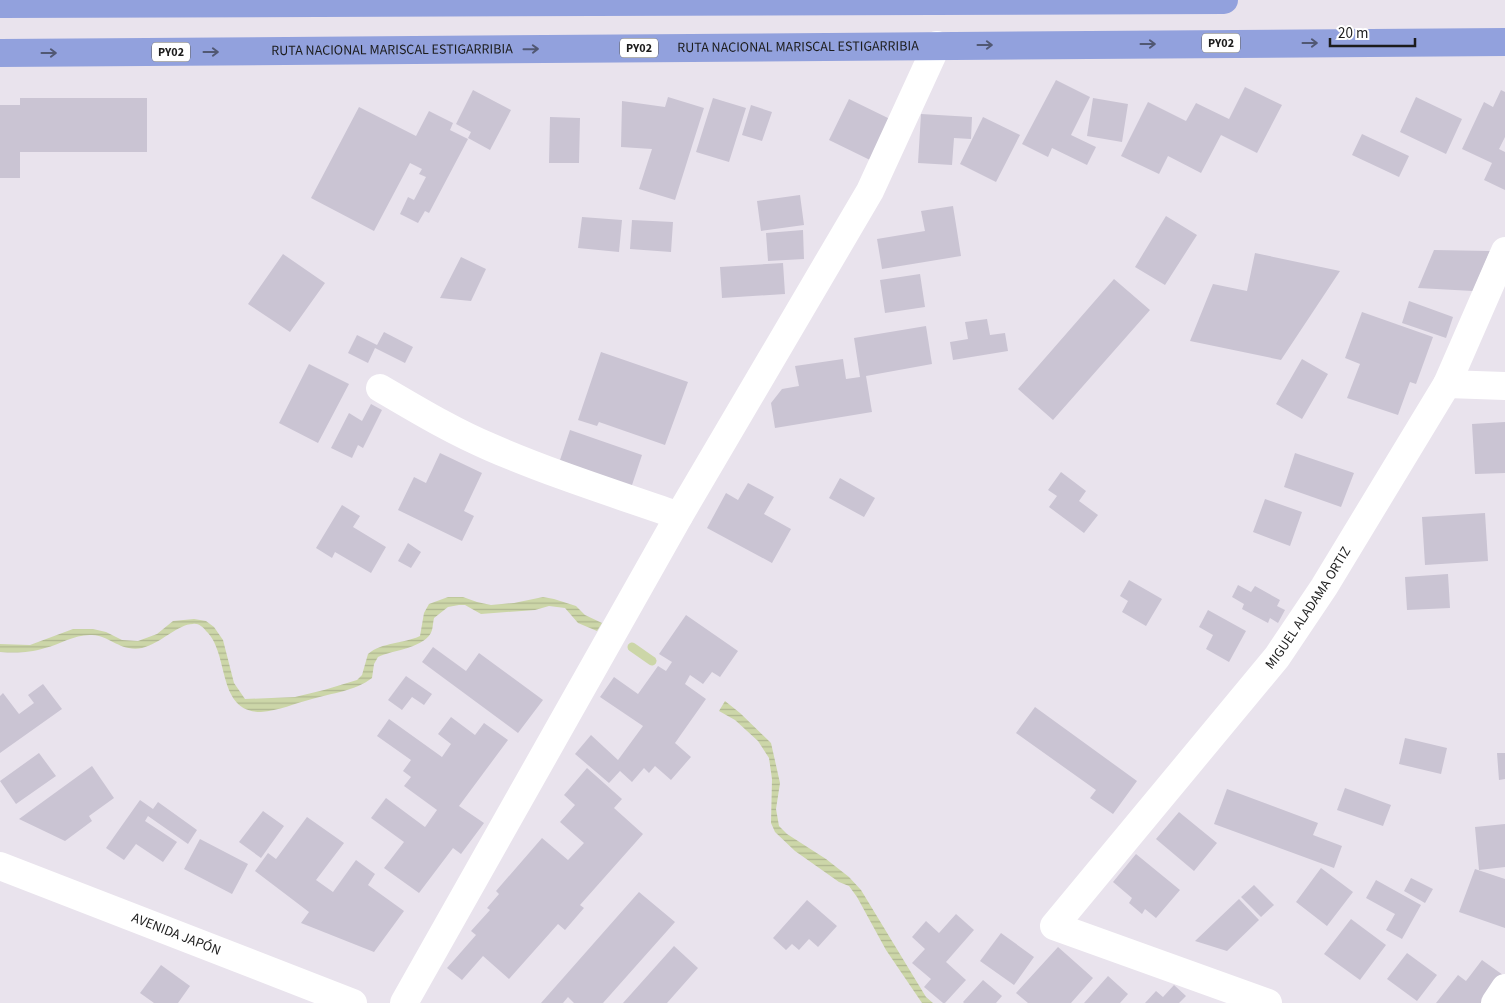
<svg xmlns="http://www.w3.org/2000/svg" width="1505" height="1003" font-family="'Source Sans 3',sans-serif">
	<style>
		.water { fill: url(#water-rules) }
		.lines { fill: none; stroke-linecap: round; stroke-linejoin: round }
		.stream { stroke: #ccd6a8; stroke-width: 9 }
		.building { fill: #cac4d3 }
		.minor { stroke: #fff; stroke-width: 28 }
		.highway { stroke: #92a1dd; stroke-width: 28 }
		.oneway { stroke: #515873 }
		.labels { text-anchor: middle; dominant-baseline: central; stroke-width: 4.5; stroke-linejoin: round; paint-order: stroke }
		.shield { fill: #fff; stroke: #606060; stroke-width: 1 }
		.shield-label { font-size: 12px; font-weight: bold; fill: #1c1c1c }
		.street-label { font-size: 14px; fill: #1c1c1c; stroke: #fff }
	</style>
	<defs>
		<pattern id="water-rules" width="6" height="5" patternUnits="userSpaceOnUse" patternTransform="scale(1.25)"><rect width="6" height="5" fill="#ccd6a8"/><path d="M0 2.5h6" fill="none" stroke="#afb790"/></pattern>
	</defs>
	<rect width="100%" height="100%" fill="#e9e3ed"/>
	<path class="water" d="M448,597h15l14,5 14,3 23,-2 29,-6 11,2 22,7 9,9 17,8 -5,8 -19,-8 -13,-15 -16,-2 -14,4 -54,4 -16,-9h-6l-11,2 -14,11c-1,4 -1,8 -2,12 -5,18 -40,20 -54,27l-4,7 -2,14c-17,13 -40,15 -60,21 -16,4 -34,12 -51,13 -45,0 -31,-59 -55,-81 -3,-4 -8,-8 -13,-7 -15,0 -33,20 -51,24 -22,4 -31,-12 -50,-13 -17,-1 -31,9 -47,13 -16,5 -29,5 -45,4v-8l30,1 43,-16h20l13,3 16,8 16,1 19,-7 16,-13 21,-2 12,2 8,6 9,13 11,43 11,16 50,-2 29,-7 33,-10 5,-5 6,-21c14,-12 35,-10 52,-18l4,-23 5,-9z
		M725,701l15,12 31,30 9,40 -4,26 3,17 8,8 39,25 23,18 12,13 65,107 7,6h-11l-36,-53 -29,-53 -8,-11 -10,-4 -44,-31 -20,-19 -4,-9 1,-44 -3,-21 -11,-17 -23,-21 -16,-9z"/>
	<g class="lines">
		<path class="stream" d="M632,647l20,14"/>
	</g>
	<path class="building" d="M1056,80l34,17 -19,38 25,12 -9,18 -35,-17 -4,9 -26,-13z
		M1245,87l37,18 -25,48 -36,-18 -20,38 -33,-17 -9,18 -38,-18 27,-54 38,19 10,-18 33,16z
		M473,90l38,20 -21,40 -22,-12 3,-6 -15,-8z
		M1501,90l4,2v45l-6,12 6,3v38l-21,-10 8,-17 -30,-14 22,-47 9,5z
		M668,97l36,11 -29,92 -36,-11 13,-40 -31,-2 1,-46 43,6z
		M1416,97l46,22 -16,35 -46,-22z
		M20,98h127v54h-127v26h-20v-73h20z
		M713,98l33,10 -17,54 -33,-10z
		M1093,98l35,6 -6,38 -35,-6z
		M849,99l41,20 -20,41 -41,-20z
		M751,105l21,7 -10,29 -20,-6z
		M359,107l57,29 13,-25 24,12 -3,7 18,9 -39,74 -4,-2 -7,12 -18,-9 8,-17 6,3 12,-23 -7,-3 3,-5 -12,-6 -36,68 -63,-33z
		M921,114l51,3 -1,22 -17,-1 -2,27 -34,-2z
		M550,117l30,1 -1,45h-30z
		M983,117l37,18 -24,47 -36,-18z
		M1362,134l47,22 -10,21 -47,-22z
		M800,195l4,30 -43,6 -4,-30z
		M953,206l8,50 -79,13 -5,-30 48,-8 -4,-20z
		M1166,216l31,19 -32,50 -30,-18z
		M582,217l40,3 -3,32 -41,-4z
		M632,220l41,2 -2,30 -41,-3z
		M803,230l1,29 -36,2 -2,-28z
		M1434,250l56,1 -17,40 -55,-3z
		M1255,253l85,18 -59,89 -91,-19 23,-57 34,7z
		M283,254l42,29 -35,49 -42,-28z
		M461,257l25,12 -15,32 -31,-3z
		M783,263l2,31 -63,4 -2,-31z
		M920,274l5,33 -40,6 -5,-33z
		M1114,279l36,31 -97,110 -35,-31z
		M1409,301l44,16 -7,21 -44,-15z
		M1362,312l71,25 -17,47 -6,-2 -12,33 -51,-17 13,-34 -15,-6z
		M987,319l3,16 15,-2 3,18 -55,9 -3,-18 18,-3 -3,-17z
		M926,326l6,38 -66,12 6,36 -97,16 -4,-25 11,-14 17,-3 -4,-20 48,-7 3,20 14,-2 -6,-39z
		M384,332l29,15 -8,16 -30,-15 -7,15 -20,-10 9,-18 20,10z
		M601,352l87,30 -23,63 -66,-23 -2,4 -19,-6z
		M1302,359l26,15 -26,45 -26,-15z
		M309,364l40,20 -31,59 -39,-20z
		M371,404l11,6 -19,38 -5,-3 -6,13 -21,-10 18,-35 13,8z
		M1505,422v51l-30,1 -3,-50z
		M570,430l72,25 -12,36 -72,-25z
		M440,453l42,20 -18,38 10,5 -12,25 -64,-31 16,-33 12,6z
		M1295,453l59,20 -13,34 -57,-20z
		M1061,472l25,19 -7,10 19,14 -14,18 -35,-26 8,-11 -9,-6z
		M840,478l35,20 -11,19 -35,-19z
		M748,483l26,14 -10,17 27,15 -19,34 -65,-35 19,-35 12,7z
		M1265,499l37,13 -12,34 -37,-14z
		M342,505l18,11 -7,11 33,20 -15,26 -36,-21 -3,6 -16,-10z
		M1485,513l3,48 -63,4 -3,-48z
		M408,543l13,9 -10,16 -13,-7z
		M1448,574l2,34 -43,2 -2,-33z
		M1129,580l33,19 -16,27 -24,-14 6,-11 -8,-5z
		M1238,585l13,7 4,-6 25,14 -3,6 8,4 -7,13 -8,-5 -2,5 -26,-14 2,-5 -12,-7z
		M1208,610l38,21 -17,31 -23,-13 7,-14 -14,-8z
		M686,615l52,36 -18,26 -8,-5 -9,12 -13,-9 -5,9 21,15 -31,44 16,14 -20,23 -16,-14 -6,7 -5,-5 -12,14 -12,-11 -11,12 -34,-29 16,-19 27,25 25,-34 -43,-29 14,-20 24,17 20,-28 8,5 6,-9 -13,-8z
		M433,647l33,24 13,-18 64,47 -25,33 -96,-71z
		M406,676l26,18 -8,11 -12,-8 -10,13 -14,-10z
		M43,684l19,25 -62,44v-57l3,-3 16,21 15,-11 -6,-8z
		M1035,707l102,74 -24,33 -23,-16 6,-8 -80,-57z
		M451,717l24,18 9,-12 24,17 -49,66 25,17 -23,31 -8,-6 -34,45 -35,-25 20,-26 -33,-24 15,-20 39,29 12,-17 -33,-24 7,-9 -8,-6 8,-11 -34,-24 12,-17 53,38 9,-13 -13,-10z
		M1405,738l42,10 -6,26 -42,-10z
		M39,753l17,23 -40,28 -16,-23z
		M1497,753h8v26l-6,1z
		M92,766l22,32 -25,18 3,5 -27,20 -46,-22z
		M587,768l35,31 -8,9 29,26 -63,71 4,3 -19,22 -7,-6 -49,55 -26,-23 -21,24 -15,-12 29,-33 -5,-4 19,-21 -3,-2 12,-14 -3,-3 46,-53 26,22 16,-17 -24,-21 15,-17 -11,-10z
		M1345,788l46,17 -8,21 -46,-16z
		M1227,789l91,34 -5,12 29,11 -8,22 -120,-44z
		M140,800l13,9 5,-7 39,28 -9,14 -40,-28 -3,5 32,21 -14,20 -27,-18 -12,16 -18,-12z
		M263,811l21,15 -23,32 -22,-16z
		M1179,812l38,31 -23,28 -38,-32z
		M307,817l37,26 -28,37 17,12 23,-32 19,14 -7,11 36,26 -30,41 -73,-29 8,-11 -54,-41 13,-18 8,6z
		M1505,824v43l-26,3 -4,-43z
		M200,839l48,25 -16,30 -48,-25z
		M1136,854l44,36 -24,28 -11,-9 -3,5 -13,-11 3,-5 -19,-16z
		M1321,868l32,24 -26,34 -31,-24z
		M1475,869l30,10v49l-46,-16z
		M1411,878l22,11 -8,14 -21,-12z
		M1376,880l45,25 -19,34 -16,-9 9,-16 -29,-16z
		M1254,885l20,20 -13,12 -20,-20z
		M639,892l36,30 -72,81h-29l-6,-6 -5,6h-22z
		M1239,899l20,21 -32,31 -32,-10z
		M807,900l30,26 -19,21 -9,-8 -10,11 -7,-6 -6,6 -13,-12z
		M956,914l18,16 -28,32 20,18 -21,23h-2l-19,-16 7,-8 -19,-16 13,-14 -13,-12 14,-16 13,12z
		M1351,919l35,26 -26,35 -36,-26z
		M1001,933l33,24 -20,28 -34,-24z
		M674,946l24,22 -31,35h-44z
		M1058,947l35,31 -22,25h-43l-12,-10z
		M1407,953l30,22 -20,26 -30,-22z
		M1482,960l21,15 -14,28h-53l22,-28 8,6z
		M161,965l29,21 -12,17h-24l-14,-10z
		M1108,976l20,18 -8,9h-36z
		M983,980l19,16 -6,7h-32l-1,-1z
		M1174,985l12,11 -7,7h-34l11,-12 7,6z"/>
	<g class="lines">
		<g class="minor">
			<path d="M1447,384l58,2"/>
			<path d="M380,388c36,21 72,43 110,59 62,27 126,47 189,69"/>
			<path id="s1" d="M0,866l353,137"/>
			<path d="M404,1003l275,-487 191,-325 67,-146"/>
			<path id="s2" d="M1268,1003l-214,-77 223,-269 47,-70 123,-203 58,-133"/>
			<path d="M1495,1003l10,-15"/>
		</g>
		<g class="highway">
			<path d="M0,4l1224,-4"/>
			<path id="s3" d="M0,53l1505,-11"/>
		</g>
	</g>
	<defs><path id="oneway-shaft" d="M-6 0H5M1.5-3L5.5 0L1.5 3" fill="none" stroke-width="1.6" stroke-linecap="round" stroke-linejoin="round" transform="scale(1.25)"/></defs>
	<g class="oneway">
		<use href="#oneway-shaft" transform="translate(1310 43)"/>
		<use href="#oneway-shaft" transform="translate(1148 44)"/>
		<use href="#oneway-shaft" transform="translate(985 45)"/>
		<use href="#oneway-shaft" transform="translate(531 49) rotate(-1)"/>
		<use href="#oneway-shaft" transform="translate(211 52)"/>
		<use href="#oneway-shaft" transform="translate(49 53)"/>
	</g>
	<g class="labels">
		<g class="shield">
			<rect x="1202" y="33.5" width="38" height="19" rx="4"/>
			<rect x="620" y="38.5" width="38" height="19" rx="4"/>
			<rect x="152" y="42.5" width="38" height="19" rx="4"/>
		</g>
		<g class="shield-label">
			<text x="1221" y="43">PY02</text>
			<text x="639" y="48">PY02</text>
			<text x="171" y="52">PY02</text>
		</g>
		<g class="street-label">
			<text stroke="none"><textPath href="#s3" startOffset="798">RUTA NACIONAL MARISCAL ESTIGARRIBIA</textPath></text>
			<text stroke="none"><textPath href="#s3" startOffset="392">RUTA NACIONAL MARISCAL ESTIGARRIBIA</textPath></text>
			<text stroke="none"><textPath href="#s2" startOffset="635">MIGUEL ALADAMA ORTIZ</textPath></text>
			<text stroke="none"><textPath href="#s1" startOffset="189">AVENIDA JAPÓN</textPath></text>
		</g>
	</g>
	<path d="M1330 38v8h85v-8" fill="none" stroke="#1c1c1c" stroke-width="2.5"/>
	<text x="1338" y="38" font-size="15" fill="#1c1c1c" stroke="#ffffff" stroke-width="4" paint-order="stroke">20 m</text>
</svg>
